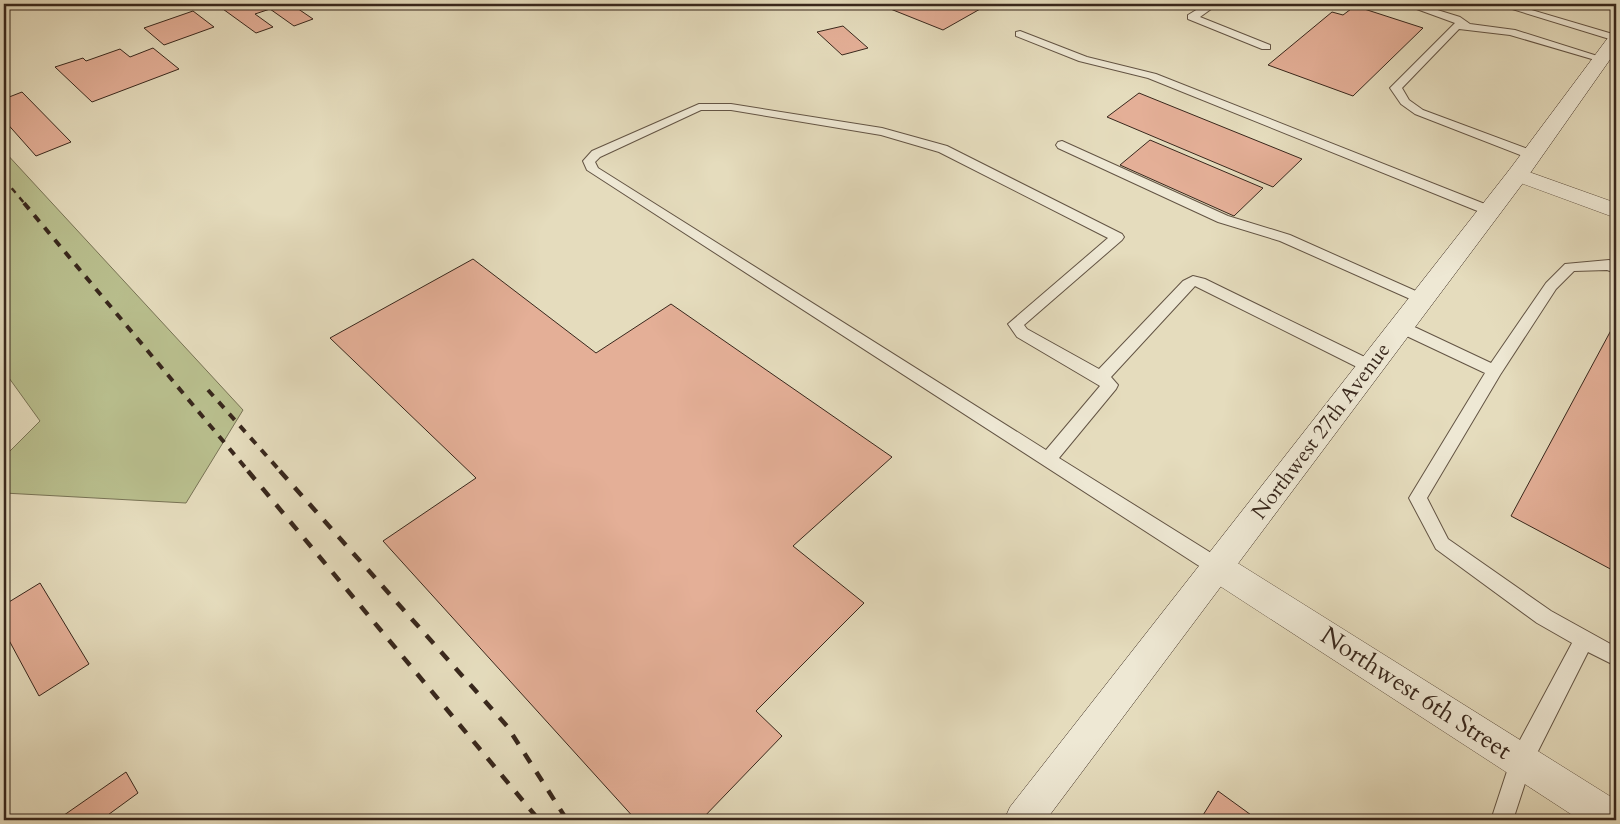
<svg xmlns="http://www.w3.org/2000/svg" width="1620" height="824" font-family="Cardo,serif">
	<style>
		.green { fill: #b9bf8e; stroke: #787355 }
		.building { fill: #e4af97; stroke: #38271c }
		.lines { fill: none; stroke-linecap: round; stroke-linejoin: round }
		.lane-casing { stroke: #635444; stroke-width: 2 }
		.street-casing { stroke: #635444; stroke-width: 1 }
		.secondary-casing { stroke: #38271c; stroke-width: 1 }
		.lane { fill: #eee8d4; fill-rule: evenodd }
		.street { fill: #eee8d4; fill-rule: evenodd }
		.secondary { fill: #eee8d4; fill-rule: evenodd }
		.rail-far2 { stroke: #38271c; stroke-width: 2.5; stroke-dasharray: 6 6; stroke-linecap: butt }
		.rail-far1 { stroke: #38271c; stroke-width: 4; stroke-dasharray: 8 8; stroke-linecap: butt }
		.rail { stroke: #38271c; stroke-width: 4.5; stroke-dasharray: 11 11; stroke-linecap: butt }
		.labels { text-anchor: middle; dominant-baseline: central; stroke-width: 4.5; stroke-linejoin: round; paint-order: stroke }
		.street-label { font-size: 21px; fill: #38271c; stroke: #eee8d4 }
		.near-street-label { font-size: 25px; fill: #38271c; stroke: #eee8d4 }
	</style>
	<rect width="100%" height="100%" fill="#e5dcbd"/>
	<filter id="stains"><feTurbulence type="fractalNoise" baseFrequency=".004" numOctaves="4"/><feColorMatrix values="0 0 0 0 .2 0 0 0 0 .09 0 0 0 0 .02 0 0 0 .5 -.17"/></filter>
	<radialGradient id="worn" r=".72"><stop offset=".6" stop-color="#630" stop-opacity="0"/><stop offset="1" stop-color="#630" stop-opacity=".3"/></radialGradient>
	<path class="green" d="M4,151l239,259 -57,93 -182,-10v-36l36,-36 -36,-50z"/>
	<path class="building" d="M216,4h75l22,15 -19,7 -24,-17 -15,5 18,13 -17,6z
		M896,4h93l-46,26 -55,-22z
		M1355,6l68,22 -70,68 -85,-31 64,-53 11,3z
		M193,11l21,16 -50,18 -20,-17z
		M843,26l25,22 -26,7 -25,-23z
		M153,48l26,21 -87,33 -37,-35 28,-9 3,3 34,-12 10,8z
		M22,92l49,50 -35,14 -32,-36v-21z
		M1139,93l163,66 -29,28 -166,-70z
		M1150,140l113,48 -29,28 -114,-51z
		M473,259l123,94 75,-49 221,153 -99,89 71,57 -108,108 26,25 -81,84h-65l-253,-279 93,-63 -146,-140z
		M1616,321v251l-105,-56z
		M40,583l49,81 -50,32 -35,-65v-26z
		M126,772l12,21 -37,27h-44z
		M1218,791l40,29h-58z"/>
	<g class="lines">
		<defs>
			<path id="lane" d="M1206,4h12l-18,13 70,28v4h-8l-74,-30v-4z
				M1403,4h15l42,13 10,7 45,6 92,29 -5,3 -92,-27 -51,-6 -57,59 7,12 14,10 113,42 2,3 -2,3h-8l-113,-44 -14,-10 -11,-16 65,-65z
				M1496,4h15l105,31v6z
				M1020,31l67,26 69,17 339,134 2,3 -2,3h-10l-337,-136 -69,-17 -63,-25v-4z
				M699,104h32l151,24 65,18 175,88 2,3 -2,3 -98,85 3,4 72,40 84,-88 10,-5 12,3 172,84 2,4 -2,4h-12l-170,-85 -84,91 7,8 -2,4 -57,69 165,103 2,6 -2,6 -7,2 -7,-2 -623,-403 -4,-9 9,-10zM701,110h30l150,25 58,17 169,86 -100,86 9,13 83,49 -54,64 -448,-282 -3,-6 5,-5z
				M1062,141l166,75 62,19 137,61 2,3 -7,5 -5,-2 -137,-61 -62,-19 -160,-74 -2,-3 2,-3z
				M1609,260l7,3v10l-9,-3 -33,1 -18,18 -56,86 -73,123 21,41 103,72 65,36v19l-28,-14 -57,113 -18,55h-22l22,-67 59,-110 -35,-20 -101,-74 -27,-51 76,-125 -89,-42 -2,-4 2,-4h10l85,40 55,-80 19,-19z"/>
			<path id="street" d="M1518,168l98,35v15l-106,-39 -3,-5 3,-5z
				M1217,553l11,4 388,243v20h-36l-374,-243 -5,-10 5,-10z"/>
			<path id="secondary" d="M1616,34v17l-90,128 -480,641h-42l6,-13 500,-638 100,-134z"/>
		</defs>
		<use href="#lane" class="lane-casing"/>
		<use href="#street" class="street-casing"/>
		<use href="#secondary" class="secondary-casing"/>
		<use href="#lane" class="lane"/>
		<use href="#street" class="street"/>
		<use href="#secondary" class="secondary"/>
		<path class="rail-far2" d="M4,179l21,25"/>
		<path class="rail-far1" d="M24,203l225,269
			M208,390l73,82"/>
		<path class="rail" d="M248,471l291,349
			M280,471l227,255 60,94"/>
	</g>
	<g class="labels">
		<g class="street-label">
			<text transform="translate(1321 431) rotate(-53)">Northwest 27th Avenue</text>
		</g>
		<g class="near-street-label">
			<text transform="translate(1416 693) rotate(33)">Northwest 6th Street</text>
		</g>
	</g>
	<rect width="1620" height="824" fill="none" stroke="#e5dcbd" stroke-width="20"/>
	<rect x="5" y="5" width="1610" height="814" fill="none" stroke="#38271c" stroke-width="2.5"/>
	<rect x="10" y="10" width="1600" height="804" fill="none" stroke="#38271c"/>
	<rect width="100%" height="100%" filter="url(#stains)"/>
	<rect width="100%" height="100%" fill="url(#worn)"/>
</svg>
